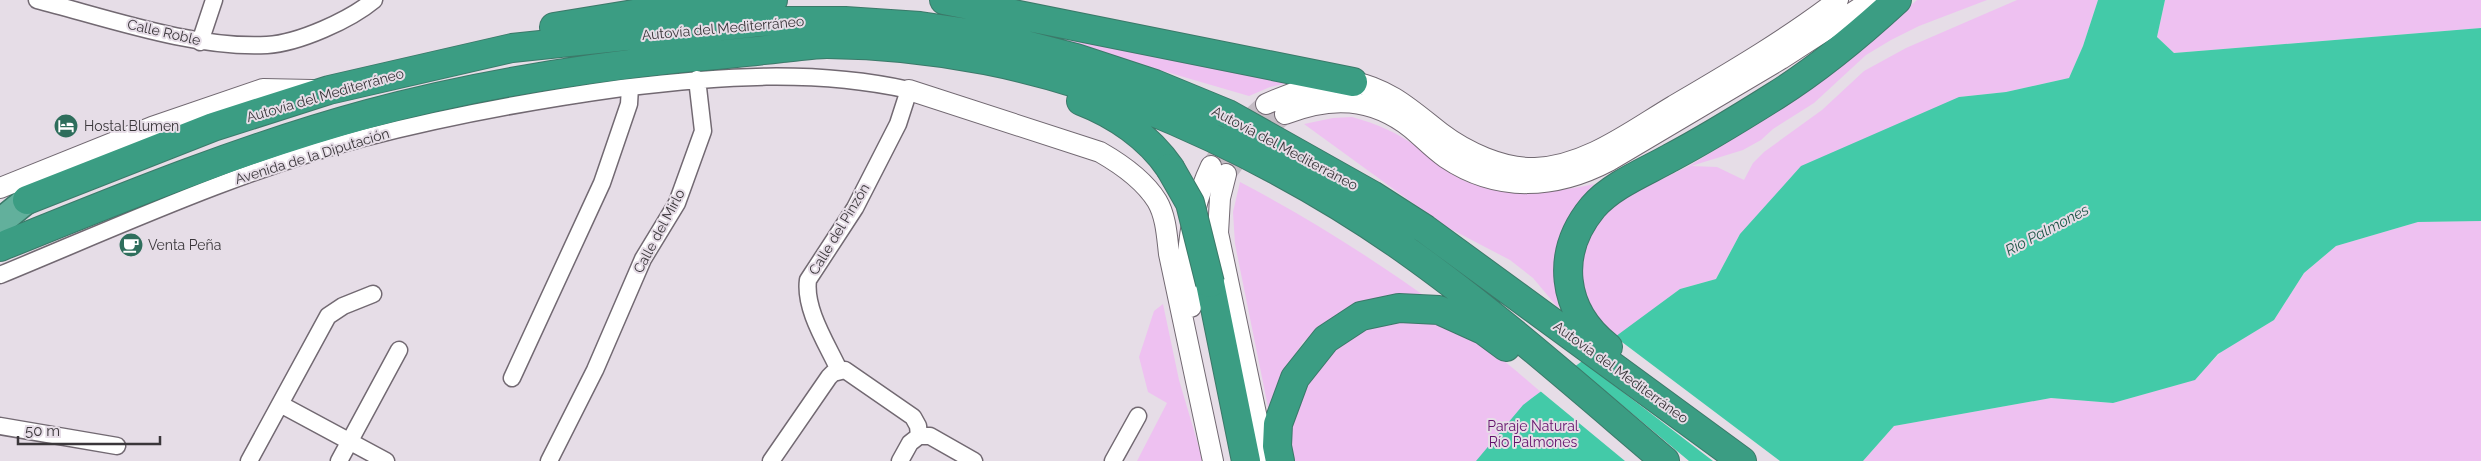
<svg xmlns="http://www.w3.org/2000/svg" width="2481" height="461" font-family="Raleway,sans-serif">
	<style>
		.green { fill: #eec1f1 }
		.water { fill: #43caa8 }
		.pier { fill: #e6dde7 }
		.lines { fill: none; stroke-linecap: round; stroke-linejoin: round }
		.tertiary-tunnel { stroke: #c4bcc4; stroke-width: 20; stroke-dasharray: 20 10; stroke-linecap: butt }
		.minor-casing { stroke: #726972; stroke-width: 19 }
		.tertiary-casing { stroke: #726972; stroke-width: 22 }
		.trunk-casing { stroke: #3b7969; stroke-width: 29 }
		.motorway-casing { stroke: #3b7969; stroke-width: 30 }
		.minor { stroke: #fff; stroke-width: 16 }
		.tertiary { stroke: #fff; stroke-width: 20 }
		.trunk { stroke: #62b09c; stroke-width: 26 }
		.motorway { stroke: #3b9d83; stroke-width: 28 }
		.motorway-bridge-casing { stroke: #3b7969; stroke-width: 30; stroke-linecap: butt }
		.motorway-bridge { stroke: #3b9d83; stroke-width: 28 }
		.labels { text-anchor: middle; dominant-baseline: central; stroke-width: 4; stroke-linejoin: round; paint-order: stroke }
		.street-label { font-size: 14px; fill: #3a363a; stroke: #e6dde7 }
		.poi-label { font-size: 14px; fill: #3a363a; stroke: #e6dde7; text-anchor: start }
		.park-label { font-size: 14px; fill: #64116c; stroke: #e6dde7 }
		.water-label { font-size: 15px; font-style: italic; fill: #1f5547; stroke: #e6dde7 }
	</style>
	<rect width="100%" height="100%" fill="#e6dde7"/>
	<path class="green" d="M1917,0h70l-68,26 -28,14 -25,15 -52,48 -41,26 -12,11 -18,10 -52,16 26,1 27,13 9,-17 11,-11 58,-42 42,-39 42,-23 111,-48h81l-15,46 -14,32 -63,14 -47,5 -219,137 -24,45 -36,10 -64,49 -29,-26 -7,-20 -1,-45 17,-28 25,-20 68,-33 85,-52 59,-42z
		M2165,0h316v28l-307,25 -17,-16z
		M967,14l326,68 -23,5 -21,9z
		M1352,117c25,7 45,15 66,31 15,11 30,26 47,33 38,16 89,12 129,3 -32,41 -47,72 -35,125l-26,-31 -23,-18 -67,-35 -139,-101 29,-6z
		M1240,182c69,36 133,77 196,122l-110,19 -23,19 -21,34 -13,36 -34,-168 -2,-32z
		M2481,221v240h-618l31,-35 157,-28 62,5 81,-23 28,-29 52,-31 30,-47 32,-27 82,-24z
		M1163,304l16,76 24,81h-66l30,-58 -19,-11 -9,-35 15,-46z
		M1382,320c18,1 45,-1 61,4 32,9 73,47 98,68l-9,6 74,63h-317l-1,-32 10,-33 37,-52z"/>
	<path class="water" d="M2098,0h67l-8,37 17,16 307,-25v193l-63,1 -82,24 -32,27 -30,47 -56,34 -23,26 -82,23 -62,-5 -157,28 -31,35h-387l47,-56 9,-7 148,-109 36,-10 24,-45 61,-68 158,-69 47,-5 63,-14 14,-32z"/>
	<path class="pier" d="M1614,336l166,125h-67l-132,-101z
		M1574,365l115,96h-64l-86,-71z"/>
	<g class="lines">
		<path class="tertiary-tunnel" d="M1211,166l23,-32 32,-30
			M1226,174l25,-33 34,-27"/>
		<defs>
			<path id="minor" d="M37,0c70,18 158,49 230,45 32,-2 83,-25 107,-45
				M200,42l14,-42
				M0,275c119,-49 238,-104 363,-137 85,-22 172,-38 259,-50 97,-12 192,-19 287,2l-11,34 -43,84 -47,72c-4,29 19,64 31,90
				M512,378l90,-195 27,-79 1,-17
				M280,404l106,57
				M0,426l117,20
				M249,461l79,-145 15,-10 30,-12
				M339,461l60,-111
				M549,461l46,-91 48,-111 34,-56 26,-72 -6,-52
				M771,461l58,-84 4,-4 12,-3 68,47 5,9 1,10h11l44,25
				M900,461l10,-18 9,-7
				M1113,461l25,-45"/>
			<path id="tertiary" d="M909,90l191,62c21,12 44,28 57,49 9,15 10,36 12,53l44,207
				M1266,104c22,-10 63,-25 87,-22 36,6 61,30 88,51 25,19 62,36 94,35 51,-2 96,-37 138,-62 56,-33 113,-66 165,-106
				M1285,114c46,-18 86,-17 126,14 12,10 22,21 35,30 52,35 110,31 163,3l172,-102 91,-59
				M1226,174l-6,24 -2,35 48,228
				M0,188l152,-61 111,-38 49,1
				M1191,307c-8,-50 -1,-96 20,-141"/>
			<path id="trunk" d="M0,222l27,-22"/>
			<path id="motorway" d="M944,0l409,82
				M554,27l80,-13 139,-14
				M1081,101c34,13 68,36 89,67
				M27,200l186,-73 116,-37 183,-42 258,-27h75l75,5 75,11 81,21 79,26 73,30 144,81 53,34 317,232
				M0,247c121,-49 243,-99 368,-133 102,-28 209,-45 314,-56 34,-3 67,-6 100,-10 15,-1 30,-4 45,-4 105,1 215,22 312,62 92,37 183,85 264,142 92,65 176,140 262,213
				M1210,283l36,178
				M1608,347c-47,-37 -53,-94 -15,-140 19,-22 52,-35 77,-49 36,-19 70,-40 105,-62 43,-27 84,-61 122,-96
				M1280,461l-3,-15 1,-22 17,-46 31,-39 35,-23 38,-8 40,2 44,20 23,17"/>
		</defs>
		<use href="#minor" class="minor-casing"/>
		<use href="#tertiary" class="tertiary-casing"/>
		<use href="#trunk" class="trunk-casing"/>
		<use href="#motorway" class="motorway-casing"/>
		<use href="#minor" class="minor"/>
		<use href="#tertiary" class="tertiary"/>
		<use href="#trunk" class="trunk"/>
		<use href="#motorway" class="motorway"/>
		<defs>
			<path id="motorway-bridge" d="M1170,168l20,35 20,80"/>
		</defs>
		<use href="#motorway-bridge" class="motorway-bridge-casing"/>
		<use href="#motorway-bridge" class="motorway-bridge"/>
	</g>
	<defs>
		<symbol id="hotel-disc" viewBox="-11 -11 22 22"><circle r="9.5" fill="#2e6e5c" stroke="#e6dde7"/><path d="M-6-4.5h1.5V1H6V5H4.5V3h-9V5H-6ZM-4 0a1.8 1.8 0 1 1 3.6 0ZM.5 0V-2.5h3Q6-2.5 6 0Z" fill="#fff"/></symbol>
		<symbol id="cafe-disc" viewBox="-11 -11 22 22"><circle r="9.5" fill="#2e6e5c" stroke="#e6dde7"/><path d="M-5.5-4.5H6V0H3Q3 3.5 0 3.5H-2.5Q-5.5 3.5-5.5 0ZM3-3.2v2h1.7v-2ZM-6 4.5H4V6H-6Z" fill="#fff"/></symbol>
	</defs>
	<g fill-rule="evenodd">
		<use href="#hotel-disc" x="52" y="112" width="28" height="28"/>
		<use href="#cafe-disc" x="117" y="231" width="28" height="28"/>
	</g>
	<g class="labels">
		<g class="street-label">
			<text transform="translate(723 28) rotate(-5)">Autovía del Mediterráneo</text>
			<text transform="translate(164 32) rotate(13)">Calle Roble</text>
			<text transform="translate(325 95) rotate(-16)">Autovía del Mediterráneo</text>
			<text transform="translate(1285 148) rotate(28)">Autovía del Mediterráneo</text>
			<text transform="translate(312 156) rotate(-17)">Avenida de la Diputación</text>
			<text transform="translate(839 229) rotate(-59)">Calle del Pinzón</text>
			<text transform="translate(659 231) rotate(-62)">Calle del Mirlo</text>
			<text transform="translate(1621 372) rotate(36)">Autovía del Mediterráneo</text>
		</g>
		<g class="poi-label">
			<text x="84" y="126">Hostal Blumen</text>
			<text x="148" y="245">Venta Peña</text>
		</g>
		<g class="park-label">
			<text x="1533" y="426">Paraje Natural<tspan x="1533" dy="16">Río Palmones</tspan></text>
		</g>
		<g class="water-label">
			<text transform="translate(2047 230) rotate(-28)">Rio Palmones</text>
		</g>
	</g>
	<path d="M18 436v8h142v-8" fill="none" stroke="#3a363a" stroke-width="2.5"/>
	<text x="25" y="436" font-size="15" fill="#3a363a" stroke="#e6dde7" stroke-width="4" paint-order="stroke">50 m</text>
</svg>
